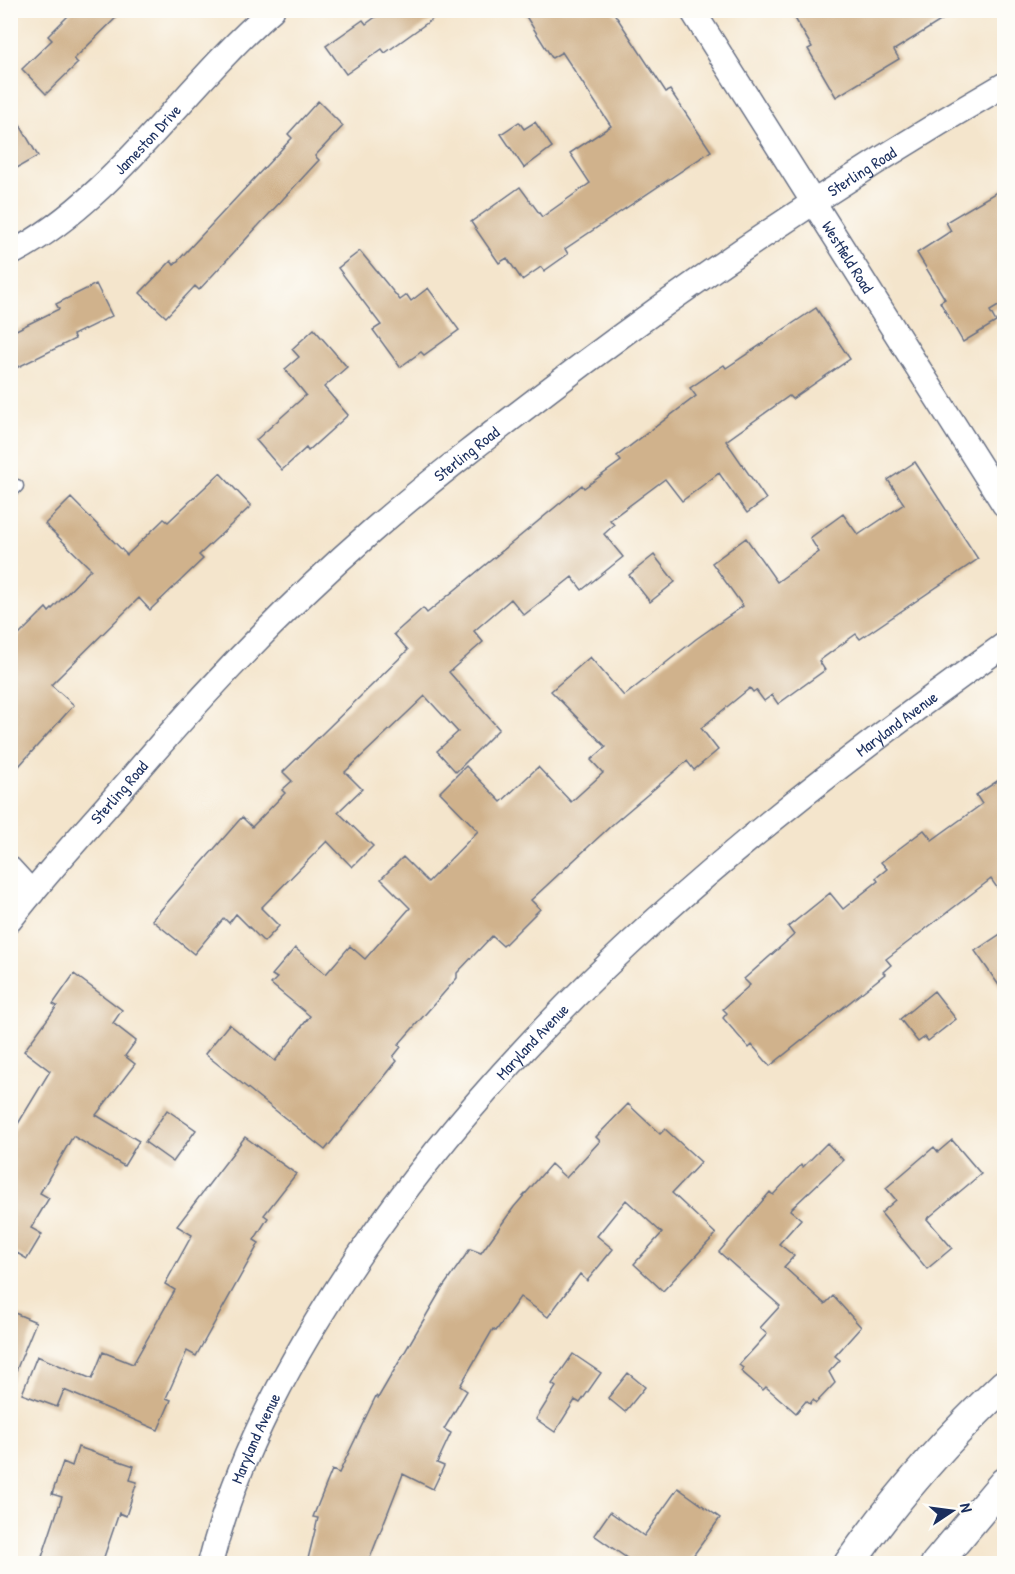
<svg xmlns="http://www.w3.org/2000/svg" width="1015" height="1574" font-family="'Patrick Hand',sans-serif">
	<style>
		.building { fill: #d0b28c }
		.lines { fill: none; stroke-linecap: round; stroke-linejoin: round }
		.service-casing { stroke: #676f84; stroke-width: 15 }
		.minor-casing { stroke: #676f84; stroke-width: 27 }
		.tertiary-casing { stroke: #676f84; stroke-width: 33 }
		.service { stroke: #fff; stroke-width: 12 }
		.minor { stroke: #fff; stroke-width: 24 }
		.tertiary { stroke: #fff; stroke-width: 30 }
		.labels { text-anchor: middle; dominant-baseline: central; stroke-width: 4.5; stroke-linejoin: round; paint-order: stroke }
		.street-label { font-size: 16px; fill: #1b2f5e; stroke: #fdfcf7 }
	</style>
	<rect width="100%" height="100%" fill="#fdfcf7"/>
	<filter id="ink" filterUnits="userSpaceOnUse"><feTurbulence type="fractalNoise" baseFrequency=".0167" numOctaves="2"/><feDisplacementMap in="SourceGraphic" scale="12" xChannelSelector="R" yChannelSelector="G"/><feConvolveMatrix kernelMatrix="1 2 1 2 8 2 1 2 1" color-interpolation-filters="sRGB"/></filter>
	<filter id="wash" filterUnits="userSpaceOnUse"><feTurbulence type="fractalNoise" baseFrequency=".008" numOctaves="4" result="noise"/><feDisplacementMap in="SourceGraphic" scale="24" xChannelSelector="R" yChannelSelector="G"/><feGaussianBlur stdDeviation="1.35" result="paint"/><feColorMatrix in="noise" values="0 0 0 0 0 0 0 0 0 0 0 0 0 0 0 0 0 1.4 0 .05"/><feComposite in="paint" operator="in"/></filter>
	<g filter="url(#wash)">
		<rect width="100%" height="100%" fill="#f4e5cc"/>
		<g id="blocks">
			<path class="building" d="M74,10h50l-50,49 4,4 -32,31 -24,-25 30,-29 -4,-4z
				M385,10h60l-60,43 -3,-4 -36,25 -20,-28 37,-26 3,4z
				M522,10h90l54,82 4,-2 41,61 -146,98 3,5 -24,17 -3,-4 -19,13 -15,-22 -8,5 -28,-41 49,-35 22,30 48,-34 -20,-30 41,-27 -49,-74 -10,6z
				M790,10h168l-64,40 5,9 -63,38 -28,-48 4,-2z
				M318,101l25,25 -28,30 4,4 -120,130 -4,-4 -29,31 -26,-24 31,-32 3,4 118,-127 -4,-4z
				M10,108l28,48 -28,16z
				M519,122l5,7 11,-7 17,25 -28,21 -23,-34z
				M1005,187v115l-15,9 6,11 -33,20 -23,-40 5,-3 -28,-46 34,-22 -5,-9z
				M360,251l40,49 7,-5 4,6 17,-13 31,42 -35,25 -3,-3 -21,15 -27,-37 8,-5 -43,-57z
				M96,284l16,32 -39,19 2,4 -65,32v-38l49,-24 -3,-5z
				M816,308l34,51 -58,40 -3,-3 -63,45 40,58 -19,14 -28,-40 -37,28 -17,-22 -55,41 4,5 -10,9 19,23 -41,33 -10,-13 -48,38 -13,-16 -37,32 9,11 -34,30 50,57 -43,43 -19,-21 21,-19 -33,-36 -80,76 17,17 -24,23 35,34 -21,21 -25,-26 -66,67 18,18 -15,16 -28,-28 -7,9 -5,-5 -30,36 -42,-34 90,-103 10,10 33,-34 -3,-3 10,-9 -9,-9 125,-122 -14,-16 29,-26 4,5 155,-128 2,3 37,-27 -4,-5 79,-60 -6,-8 34,-23 2,3z
				M314,329l33,38 -23,20 24,28 -40,36 -2,-3 -24,22 -26,-30 50,-45 -21,-26 14,-12 -7,-8z
				M915,462l63,97 -118,80 -4,-5 -37,27 6,9 -47,34 -6,-9 -8,6 -8,-11 -3,2 -3,-4 -49,40 17,22 -24,20 -7,-9 -73,62 -83,77 9,9 -37,37 -11,-10 -35,37v5l-59,67 3,2 -8,10 4,4 -72,89 -120,-96 24,-30 46,37 35,-45 -39,-32 6,-6 -5,-3 23,-27 31,26 24,-28 15,13 45,-51 -29,-29 22,-22 25,25 50,-51 -38,-39 26,-26 35,36 37,-35 33,35 32,-29 -12,-13 15,-13 -55,-56 39,-34 34,39 72,-57 47,-33 -31,-43 34,-25 31,44 42,-30 -9,-14 33,-24 15,21 46,-31 -16,-24z
				M220,473l31,33 -52,49 4,4 -53,51 -11,-12 -88,87 23,20 -64,71v-132l36,-36 3,4 42,-43 -46,-45 26,-26 56,57 37,-36 4,3z
				M654,555l21,27 -25,20 -21,-27z
				M1005,776v123l-14,-20 -105,80 5,6 -8,7 2,2 -115,92 -18,-21 -3,3 -26,-30 4,-5 -4,-4 27,-24 -6,-6 50,-44 -6,-8 42,-34 13,16 35,-28 -2,-3 11,-9 -6,-7 43,-32 8,10 50,-36 -6,-9z
				M1005,931v63l-30,-43z
				M74,974l48,36 -9,13 23,18 -11,15 10,8 -39,51 43,26 -15,25 -51,-30 -33,57 9,5 -18,30 11,6 -15,25 -10,-6 -7,10v-126l40,-66 -26,-20 33,-45 -4,-2z
				M934,991l22,28 -28,22 -3,-4 -7,5 -18,-23z
				M628,1104l32,30 5,-5 36,33 -29,31 44,41 -53,57 -29,-27 28,-31 -36,-33 -29,36 16,13 -26,32 -7,-7 -32,43 -28,-20 -24,34 -3,-2 -33,57 7,5 -23,38 7,4 -14,30 7,3 -11,23 -30,-15 -35,89h-61l11,-45 -5,-1 19,-47 7,3 37,-77 2,2 63,-108 29,-41 11,4 33,-46 37,-43 15,14 34,-37 -4,-4z
				M167,1110l29,20 -23,32 -28,-20z
				M245,1137l51,37 -32,41 4,3 -14,22 5,3 -63,113 -9,-5 -21,47 5,2 -13,30 -94,-40 -7,17 -35,-13 15,-38 55,23 11,-27 30,12 42,-74 -10,-6 27,-49 -15,-9z
				M952,1140l29,34 -54,45 25,29 -25,21 -46,-56 15,-13 -10,-12 48,-41 4,5z
				M827,1143l16,17 -53,50 11,9 -22,25 15,12 -10,11 41,37 8,-8 28,31 -26,29 5,4 -11,12 6,11 -19,20 -3,-3 -3,4 -4,-3 -10,12 -30,-26 -3,3 -22,-19 2,-3 -4,-3 28,-31 -7,-6 20,-22 -61,-54 51,-60 3,3 28,-30 2,2z
				M10,1311l26,11 -25,61h-1z
				M573,1354l28,19 -21,30 -5,-3 -20,32 -19,-13 20,-32 -4,-3z
				M628,1373l17,14 -20,25 -17,-14z
				M78,1447l56,19 -4,14 7,2 -11,34 -7,-3 -17,50h-62l22,-66 -10,-3 11,-32 9,4z
				M678,1488l42,30 -32,45h-54l-40,-28 16,-23 34,24z"/>
		</g>
	</g>
	<g filter="url(#ink)">
		<use href="#blocks" fill-opacity="0" stroke="#676f84" stroke-width="1.5"/>
		<g class="lines">
			<defs>
				<path id="service" d="M10,493l7,-7"/>
				<g id="minor">
					<path id="s1" d="M692,10l312,494"/>
					<path id="s2" d="M10,254c103,-53 174,-168 262,-244"/>
					<path d="M10,869l22,24"/>
					<path id="s3" d="M10,920c39,-51 83,-97 124,-145 74,-87 152,-169 238,-244 68,-59 140,-113 211,-167 135,-101 275,-195 421,-279"/>
					<path id="s4" d="M210,1564c28,-112 84,-212 148,-307 170,-251 402,-438 646,-612"/>
				</g>
				<path id="tertiary" d="M849,1564c45,-64 98,-126 155,-179
					M936,1564l68,-81"/>
			</defs>
			<use href="#service" class="service-casing"/>
			<use href="#minor" class="minor-casing"/>
			<use href="#tertiary" class="tertiary-casing"/>
			<use href="#service" class="service"/>
			<use href="#minor" class="minor"/>
			<use href="#tertiary" class="tertiary"/>
		</g>
	</g>
	<g class="labels">
		<g class="street-label">
			<text stroke="none"><textPath href="#s2" startOffset="180">Jameston Drive</textPath></text>
			<text stroke="none"><textPath href="#s3" startOffset="1140">Sterling Road</textPath></text>
			<text stroke="none"><textPath href="#s1" startOffset="292">Westfield Road</textPath></text>
			<text stroke="none"><textPath href="#s3" startOffset="654">Sterling Road</textPath></text>
			<text stroke="none"><textPath href="#s4" startOffset="1104">Maryland Avenue</textPath></text>
			<text stroke="none"><textPath href="#s3" startOffset="168">Sterling Road</textPath></text>
			<text stroke="none"><textPath href="#s4" startOffset="620">Maryland Avenue</textPath></text>
			<text stroke="none"><textPath href="#s4" startOffset="134">Maryland Avenue</textPath></text>
		</g>
	</g>
	<rect width="1015" height="1574" fill="none" stroke="#fdfcf7" stroke-width="36"/>
	<g transform="translate(952 1511) rotate(77)" stroke="#fdfcf7" stroke-width="4.5" paint-order="stroke">
	<path d="M0-4.5L10 22L0 15L-10 22Z" fill="#1b2f5e"/>
	<text y="-9" font-size="16" font-weight="bold" text-anchor="middle" fill="#1b2f5e">N</text>
	</g>
</svg>
